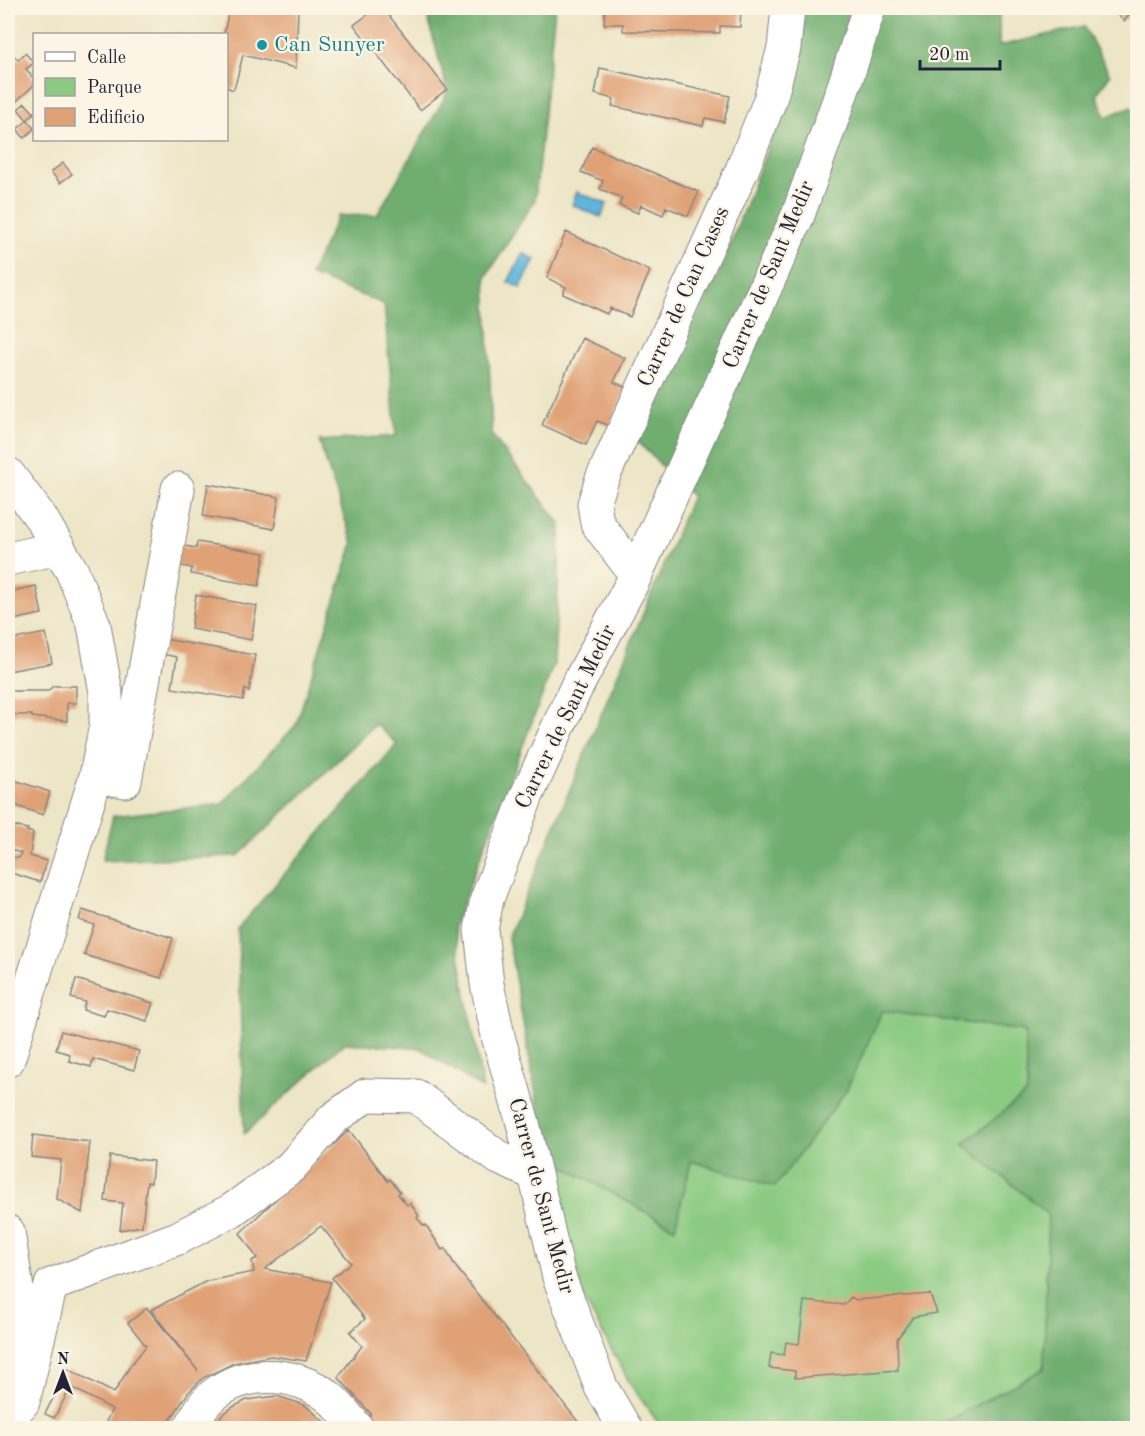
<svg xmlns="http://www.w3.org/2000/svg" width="1145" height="1436" font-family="'Old Standard TT',serif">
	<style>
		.green { fill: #8aca81; stroke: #56765e; stroke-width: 1.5 }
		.forest { fill: #6fae6f; stroke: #486855; stroke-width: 1.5 }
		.water { fill: #5fb6dc; stroke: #406c8c; stroke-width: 1.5 }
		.building { fill: #e0a176 }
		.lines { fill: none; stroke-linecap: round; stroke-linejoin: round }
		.minor-casing { stroke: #878480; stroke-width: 35 }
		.minor { stroke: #fff; stroke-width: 33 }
		.culture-dot { fill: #0f9aa8; stroke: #fcf5e5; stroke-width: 2 }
		.labels { text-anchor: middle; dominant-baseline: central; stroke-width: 4.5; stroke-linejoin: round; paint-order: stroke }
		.culture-label { font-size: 22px; fill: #0d838f; stroke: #fcf5e5; text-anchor: start }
		.street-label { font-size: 22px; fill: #22223b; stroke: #fcf5e5 }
	</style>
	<rect width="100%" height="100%" fill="#fcf5e5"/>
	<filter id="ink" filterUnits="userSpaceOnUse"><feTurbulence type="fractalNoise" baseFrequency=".0167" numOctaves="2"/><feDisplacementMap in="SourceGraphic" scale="12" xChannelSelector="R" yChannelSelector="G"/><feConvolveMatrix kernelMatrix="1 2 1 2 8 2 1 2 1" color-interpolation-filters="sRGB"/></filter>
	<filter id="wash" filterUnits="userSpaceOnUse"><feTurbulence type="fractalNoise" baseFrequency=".008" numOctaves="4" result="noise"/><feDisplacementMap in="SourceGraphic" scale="24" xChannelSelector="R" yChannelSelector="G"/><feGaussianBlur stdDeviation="1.35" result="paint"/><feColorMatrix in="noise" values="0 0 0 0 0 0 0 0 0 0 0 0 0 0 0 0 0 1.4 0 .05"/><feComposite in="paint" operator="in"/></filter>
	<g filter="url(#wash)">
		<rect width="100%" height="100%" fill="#ece5c6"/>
		<path class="green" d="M882,1011l143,20 2,62 -63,51 84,70 -4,155 -111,59h-219l-3,-3 -7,3h-42l-31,-43 -48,-88 -36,-140 128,71 16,-67 155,-70z"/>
		<path class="forest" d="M425,8h130l-20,192 -49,77 6,158 69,90 -7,139 -100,262 29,163 -63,-41 -76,-5 -100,91 -6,-206 159,-184 -21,-20 -138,132 -136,5 11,-45 109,-12 74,-79 57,-182 -34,-102 77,-5 -12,-132 -74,-29 28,-59 39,-1 68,-118 2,-8z
			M805,8h194v38l85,-20 26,49 -13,19 8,23 25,-10 8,5 -1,1316h-204l111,-59 4,-155 -85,-70 64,-51 -2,-62 -143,-20 -36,80 -71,96 -84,-26 -16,67 -128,-71 -39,-219 184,-442 -59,-59 83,-156 85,-219z"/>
		<path class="water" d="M577,192l30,12 -6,13 -29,-12z
			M523,253l12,7 -15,28 -12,-6z"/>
		<g id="blocks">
			<path class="building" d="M229,8h69l-2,60 -53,-13 -8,31 -2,4 -7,-3 -2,-53z
				M377,8h6l64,81 -27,21 -66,-85z
				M605,8h136l-1,19 -20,-1v7l-97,-2v-7h-19z
				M1110,8h25l-11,13z
				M8,49l10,11 7,-7 9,10 -8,6 8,10v6l-26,24z
				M600,68l130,28 -6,26 -19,-4 -2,8 -91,-20 2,-7 -19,-5z
				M25,103l9,10 -7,7 -9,-11z
				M28,120l6,9 -10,9 -7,-9z
				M592,147l107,45 -11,24 -22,-9 -3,8 -22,-10 -3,8 -19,-8 3,-7 -22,-9 3,-8 -22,-9z
				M63,163l9,11 -12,9 -9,-11z
				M566,232l84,39 -20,46 -20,-9 -3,6 -44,-20 3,-7 -19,-9z
				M582,338l43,20 -11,24 13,6 -17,38 -13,-5 -11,24 -44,-20z
				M208,484l71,13 -5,32 -71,-13z
				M197,542l68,11 -6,33 -68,-12 1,-6 -16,-3 4,-20 16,3z
				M36,586l6,28 -34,7v-29z
				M196,595l61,11 -6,34 -60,-11z
				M46,633l6,30 -44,8v-31z
				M164,639l91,16 -6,37 -4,-3 -2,11 -71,-12 5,-31 -15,-3z
				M53,686h23v17h-9v18l-35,-4v-2h-24v-24h40z
				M8,778l42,14 -7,23 -35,-12z
				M8,825l20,4 -1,2 6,2 -3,23 17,5 -7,21 -32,-10 5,-15 6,1 2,-5 -13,-4z
				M82,910l91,28 -12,40 -77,-23 10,-30 -15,-5z
				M76,979l77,24 -6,18 -40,-12 -3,7 -21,-6 2,-8 -14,-4z
				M61,1031l78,20 -5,19 -41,-11 -2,8 -22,-6 1,-7 -14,-4z
				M349,1130l39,51 2,-2 10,13 -2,2 9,11 3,-2 9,13 -2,2 7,8 2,-1 16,25 3,-2 11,19 127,161h-205l-10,-11 3,-3 -33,-37 24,-31 -12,-14 15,-13 -33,-41 19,-15 -30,-37 -56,43 66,13 -25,79 -35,-5 -37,7 -31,15 -15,15 -23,35h-62l9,-19 -41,-22 -17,31 -9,-4 23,-45 46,24 16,-27 16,-20 -18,-23 19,-15 51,63 -47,-61 56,-29 47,-9 -2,-11 5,-3 -17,-25z
				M33,1135l57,7 -8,71 -25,-14 4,-39 -30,-3z
				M110,1156l43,5 -2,22 -4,-1 -5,44 -22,4 3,-27 -18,-2z
				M930,1294l7,19 -24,4 -16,22 1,31 -103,8v-7l-26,-3 2,-15 13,2 2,-13 13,2 5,-43 40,4 7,-8 5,3z
				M277,1396l28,9 26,23h-119l10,-13 11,-8 14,-7z"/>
		</g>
	</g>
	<g filter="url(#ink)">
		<use href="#blocks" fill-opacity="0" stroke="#878480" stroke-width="1.5"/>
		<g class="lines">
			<defs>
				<path id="minor" d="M8,474l33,44 31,53 22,54 12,68v32l-10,51 -88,284
					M8,559l51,-11
					M636,575l-39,-52 -3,-19 8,-25 140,-309 28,-70 14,-52 4,-40
					M96,776l29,5 53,-292
					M8,1232l10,63 -3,64
					M8,1419l15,-17 28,-117 127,-47 54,-28 59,-43 42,-48 33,-24 50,1 83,62 36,16
					M190,1428c5,-8 10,-20 17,-27 33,-33 87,-31 122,-4 11,9 19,21 28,31
					M625,1428l-24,-41 -42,-110 -36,-154 -24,-83 -12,-56 -6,-54 6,-31 40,-104 49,-107 55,-103 167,-370 48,-135 23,-72"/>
			</defs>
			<use href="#minor" class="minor-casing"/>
			<use href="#minor" class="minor"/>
		</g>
	</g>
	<circle class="culture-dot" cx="262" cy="45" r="6"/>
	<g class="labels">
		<g class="culture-label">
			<text x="274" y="45">Can Sunyer</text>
		</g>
		<g class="street-label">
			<text transform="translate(769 275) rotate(-67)">Carrer de Sant Medir</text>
			<text transform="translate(684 297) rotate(-66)">Carrer de Can Cases</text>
			<text transform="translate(566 717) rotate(-64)">Carrer de Sant Medir</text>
			<text transform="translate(541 1196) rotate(75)">Carrer de Sant Medir</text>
		</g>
	</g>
	<rect width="1145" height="1436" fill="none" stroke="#fcf5e5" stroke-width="30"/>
	<rect x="33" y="33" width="195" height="108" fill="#fcf5e5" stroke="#a5a1a1" stroke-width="1.5"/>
	<rect x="45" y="52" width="30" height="9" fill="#ffffff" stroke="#a5a1a1" stroke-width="1.5"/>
	<text x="87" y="63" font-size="18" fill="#22223b">Calle</text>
	<rect x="45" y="78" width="30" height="18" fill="#8aca81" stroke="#a5a1a1" stroke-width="1.5"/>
	<text x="87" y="93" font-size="18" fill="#22223b">Parque</text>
	<rect x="45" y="108" width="30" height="18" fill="#e0a176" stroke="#a5a1a1" stroke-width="1.5"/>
	<text x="87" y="123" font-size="18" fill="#22223b">Edificio</text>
	<g transform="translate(63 1373)" stroke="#fcf5e5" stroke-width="4.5" paint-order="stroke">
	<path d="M0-4.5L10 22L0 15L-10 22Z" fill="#22223b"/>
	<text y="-9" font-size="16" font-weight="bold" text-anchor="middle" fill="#22223b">N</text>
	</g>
	<path d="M920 60v9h80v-9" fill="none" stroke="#22223b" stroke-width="3"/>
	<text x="929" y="60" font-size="18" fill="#22223b" stroke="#fcf5e5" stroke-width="4.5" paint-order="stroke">20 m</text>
</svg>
